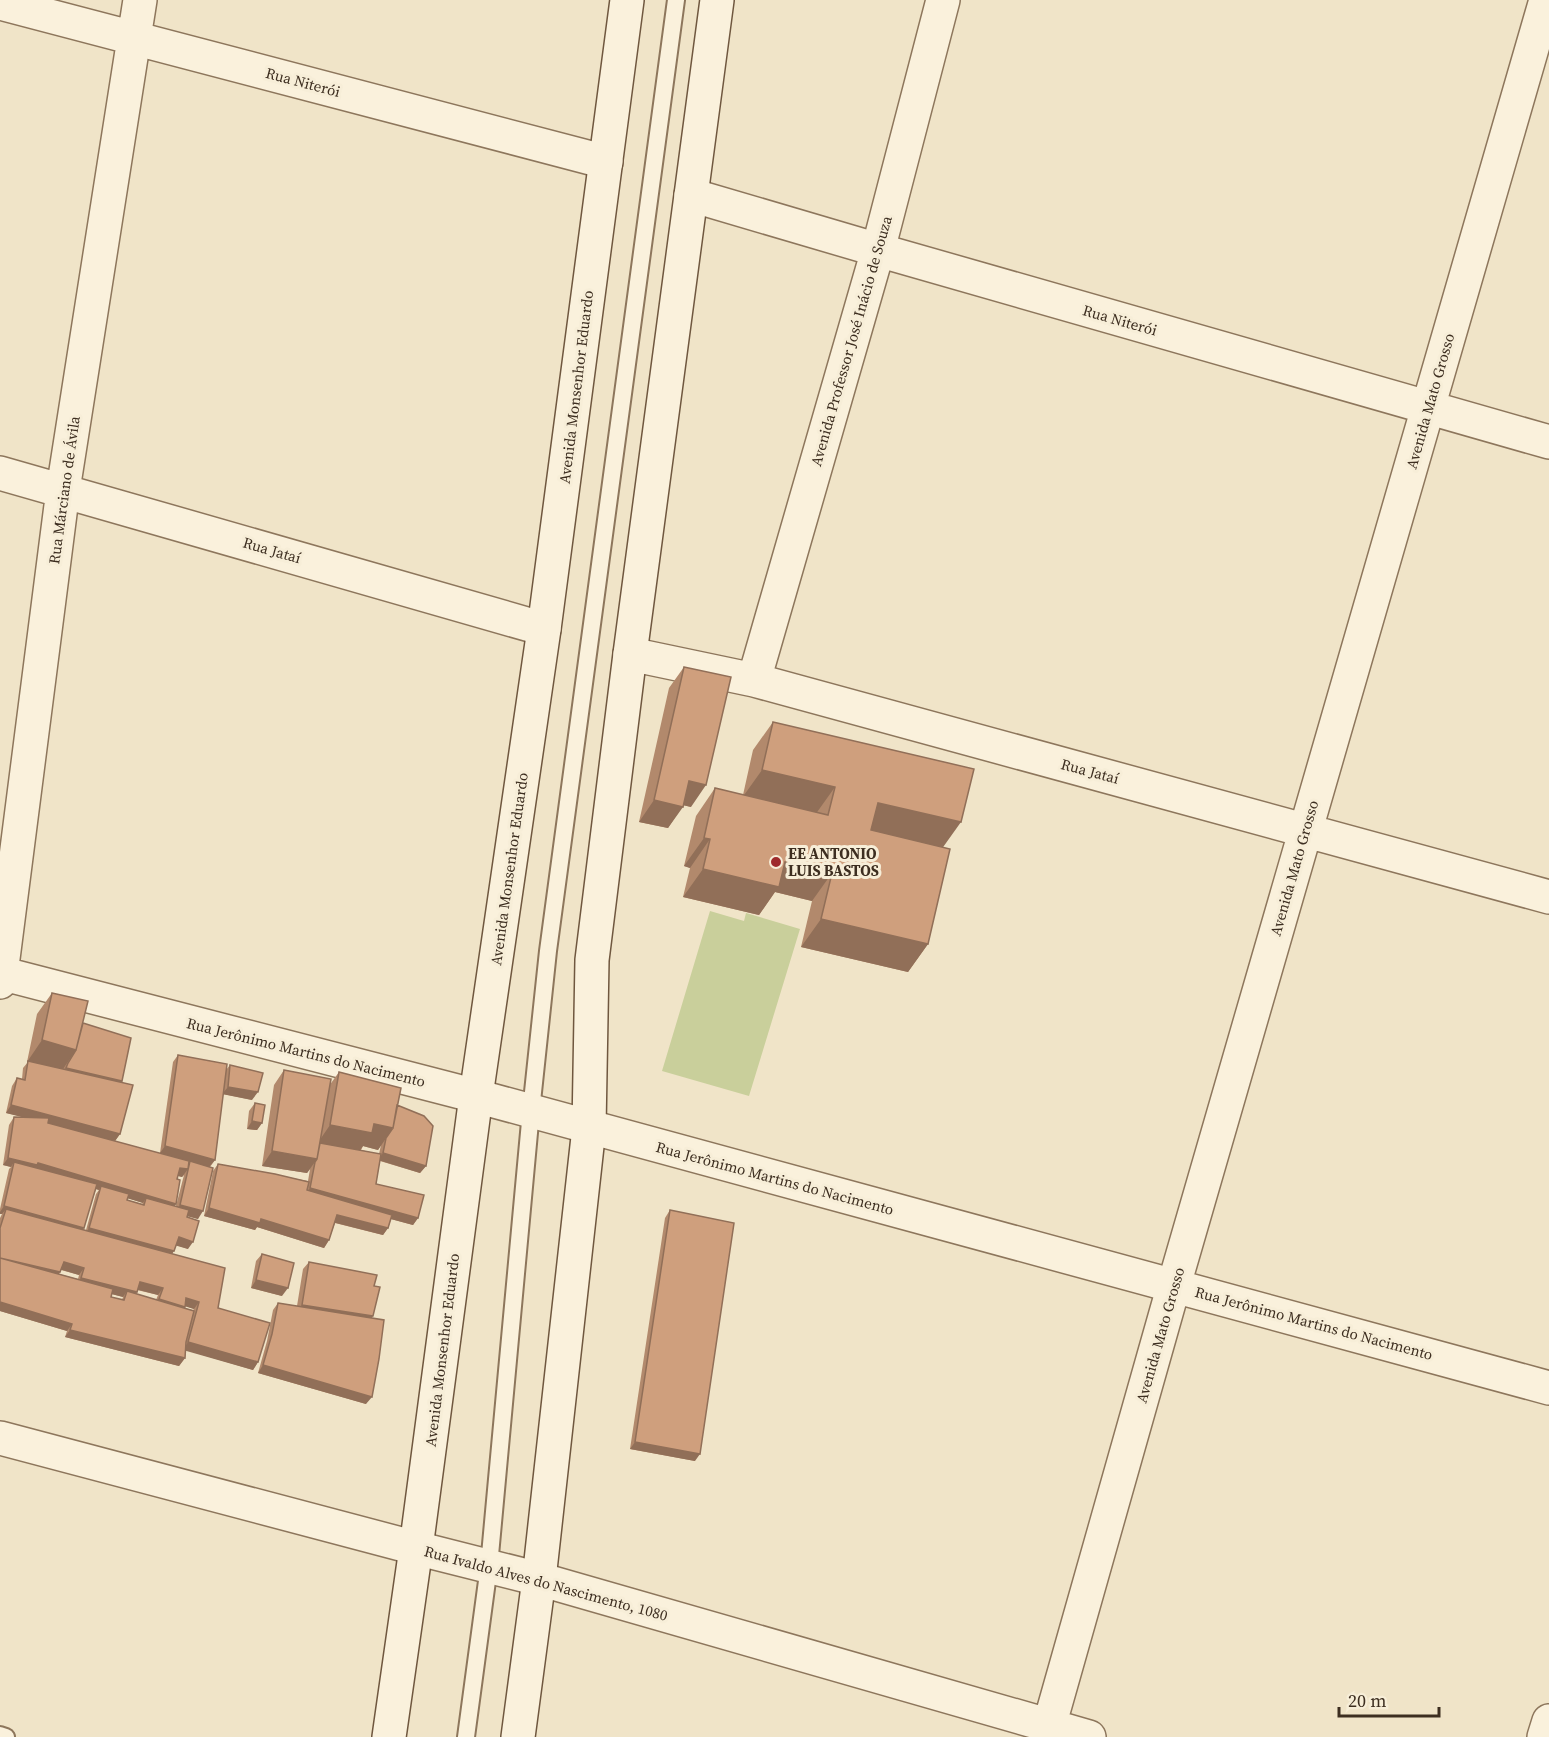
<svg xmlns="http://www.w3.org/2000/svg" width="1549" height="1737" font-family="'Source Serif 4',serif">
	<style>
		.park { fill: #c9cf9b }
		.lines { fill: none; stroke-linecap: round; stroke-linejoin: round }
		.lane-casing { stroke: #8d765c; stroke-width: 20 }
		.street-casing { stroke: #8d765c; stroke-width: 36 }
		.secondary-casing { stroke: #6f573f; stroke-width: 36 }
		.lane { stroke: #faf1dc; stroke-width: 16 }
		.street { stroke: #faf1dc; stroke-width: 33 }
		.secondary { stroke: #faf1dc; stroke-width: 33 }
		.wall { fill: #b2896c; fill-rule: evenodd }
		.shaded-wall { fill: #916f58 }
		.building { fill: #cf9f7d; stroke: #916f58; stroke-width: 1.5 }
		.poi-dot { fill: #9e2a2b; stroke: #f7eed8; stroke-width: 2 }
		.labels { text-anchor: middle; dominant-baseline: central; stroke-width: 6; stroke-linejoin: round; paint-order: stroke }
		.street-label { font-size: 15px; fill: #3d2e20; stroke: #f7eed8 }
		.poi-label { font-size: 15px; font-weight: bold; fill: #3d2e20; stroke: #f7eed8; text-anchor: start }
	</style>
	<rect width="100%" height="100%" fill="#f0e4c8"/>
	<path class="park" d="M710,911l34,10 2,-8 54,16 -51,167 -87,-25z"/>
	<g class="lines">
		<defs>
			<path id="lane" d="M0,1735l6,2
				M466,1737l23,-171 42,-455 17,-160 128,-951"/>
			<path id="street" d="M0,3l606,159
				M691,195l187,55 671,192
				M0,473l544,156
				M630,654l124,26 795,217
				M754,680l124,-430 65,-250
				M0,973l476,123 1073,292
				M0,982l63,-492 77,-490
				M0,1438l416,110 123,31 550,158
				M1046,1737l128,-452 372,-1285
				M1544,1737l5,-16"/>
			<path id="secondary" d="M389,1737l27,-189 60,-452 68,-467 83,-629
				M518,1737l21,-158 50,-451 3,-168 38,-306 87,-654"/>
		</defs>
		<use href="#lane" class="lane-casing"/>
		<use href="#street" class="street-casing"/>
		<use href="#secondary" class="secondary-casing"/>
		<use href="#lane" class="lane"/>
		<use href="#street" class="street"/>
		<use href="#secondary" class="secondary"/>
	</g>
	<path class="wall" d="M684,667l7,140 -8,-2 -15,23 -29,-6 30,-134z
		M773,722l170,125 -15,97 -20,28 -107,-25 11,-46 -37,-9 -16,23 -76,-18 7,-29 -6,-2 12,-50 19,-28 28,7 10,-45z
		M52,993l31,30 38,59 -1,52 -5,7 73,23 2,-2 -30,-9 13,-91 5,-7 48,15 4,-5 22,35 -29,-6 -8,66 -5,7 -12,52 -10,-3v33l-12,-4 -4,9 46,54 40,54 -5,8 -67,-20 -1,8 -6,8 -114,-29 2,-6 -67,-20v-93l2,-4h-2v-5l9,-40 2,-2 -8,-2 6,-40 5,-8h10l-18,-4 6,-27 5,-8 5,1 1,-11 5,-6h-1l10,-48zM184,1175l-8,31h-2l2,-2 1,-25 1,-3 4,1zM96,1189l3,1 -3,4 -10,36 -3,-1zM128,1198l15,5 -1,1 -15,-4zM61,1270l18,5 -1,4 -19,-5zM137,1290l21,5 -2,5 -20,-6zM112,1294l11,3 -1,3 -11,-3zM185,1306l9,3 -1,1 -9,-2z
		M284,1070l45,16 10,-14 58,33 29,61 -6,7 -40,-12 -4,23 42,34 -5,7 -22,-6 -3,9 -5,7 -48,-12 -6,17 -5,8 -67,-21 -2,3 -51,-14 9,-45 5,-7 90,17 2,-12 -3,4 -45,-7 12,-81zM381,1145l-2,9 -18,-4 2,-4 15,4z
		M255,1103l7,20 -5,7 -10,-1 2,-18z
		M670,1210l25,251 -65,-12 35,-231z
		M262,1254l20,42 -31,-8 5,-27z
		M309,1262l65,24 -1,30 -2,2 -5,86 -108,-31 9,-32 6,-31 5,-7 19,3 6,-37z"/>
	<path class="shaded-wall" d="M762,770l73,17 -20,28 -73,-17z
		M689,781l17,4 -15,22 -17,-4z
		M654,800l29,7 -15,21 -29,-6z
		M878,803l83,19 -20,28 -83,-19z
		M704,838l6,1 -20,29 -6,-2z
		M785,862l47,11 -20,28 -37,-9 -16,23 -76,-18 20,-28z
		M821,919l107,25 -20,28 -107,-25z
		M42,1040l34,10 -15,22 -34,-10z
		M66,1068l56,13 -5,8 -56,-13z
		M228,1087l30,5 -6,8 -30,-6z
		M11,1105l109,29 -5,7 -109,-28z
		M252,1121l10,2 -5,7 -10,-1z
		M374,1124l19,4 -15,22 -15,-4 -6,9 -42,-8 15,-22z
		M165,1146l50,14 -6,7 -49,-14z
		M272,1151l45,8 -10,14 -45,-7z
		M383,1153l43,13 -6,7 -42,-13z
		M8,1158l30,5 138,41 -5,7 -25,-13 -3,5 -43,-13 1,-4 -2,4 -65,-20 -20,-8 -3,5 -8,-2z
		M180,1168l8,1 -6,8 -7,-2z
		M310,1188l108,30 -5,7 -108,-29z
		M180,1205l23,6 -5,8 -23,-6z
		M4,1206l80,22 -5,7 -73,-26 -4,5h-2v-2z
		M209,1208l52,11 68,21 -5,8 -67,-21 -2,3 -51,-14z
		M337,1215l51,13 -5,7 -51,-13z
		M89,1228l85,23 -5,7 -85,-22z
		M179,1237l14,5 -5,7 -14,-4z
		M0,1259l60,13 -5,8z
		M64,1262l20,6 -5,7 -20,-6z
		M81,1278l56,14 -6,7 -4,-8 -4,6 -47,-12z
		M256,1280l32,8 -6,8 -31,-8z
		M140,1282l23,6 -5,7 -23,-6z
		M186,1298l13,4 -5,7 -13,-4z
		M0,1302l72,22 -5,7 -67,-20z
		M302,1305l71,11 -5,7 -72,-11z
		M70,1330l115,28 -6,8 -114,-29z
		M188,1342l70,20 -5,8 -70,-20z
		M263,1365l109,32 -6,7 -108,-31z
		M635,1442l65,12 -5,7 -65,-12z"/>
	<path class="building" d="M684,667l47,10 -25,108 -17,-4 -6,26 -29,-7z
		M773,722l201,47 -13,53 -83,-19 -7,27 79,19 -22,95 -107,-25 11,-46 -47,-11 -6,25 -76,-18 7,-30 -6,-1 11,-50 113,27 7,-28 -73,-17z
		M52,993l36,8 -12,49 -34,-10z
		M83,1023l48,15 -9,43 -56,-13 2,-5 8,-13z
		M178,1055l49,9 -12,96 -50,-14z
		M28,1061l105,24 -13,49 -109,-29 6,-27 8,2z
		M230,1065l33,8 -5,19 -30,-5z
		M284,1070l47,9 -14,80 -45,-8z
		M339,1072l62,16 -8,40 -19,-4 -2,9 -42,-8z
		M255,1103l10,2 -3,18 -10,-2z
		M397,1105l27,11 9,10 -7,40 -43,-13 3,-15 7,-10z
		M14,1117l35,1 -1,5 141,38 -1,8 -8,-1 -3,11 3,1 -4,24 -138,-41 -1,2 -29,-7z
		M320,1143l61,11 -5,30 48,11 -6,23 -108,-30 5,-26 2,-3z
		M190,1161l23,7 -10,43 -23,-6z
		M14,1162l83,22 -13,44 -80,-22z
		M218,1164l57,10 34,8 -2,8 85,25 -4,13 -51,-13 -8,25 -68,-21 -1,4 -51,-15z
		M101,1186l28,8 -2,6 17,5 2,-7 43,12 -2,7 12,4 -6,21 -14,-5 -5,14 -85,-23z
		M6,1209l219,59 -7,40 52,15 -12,39 -70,-20 11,-40 -13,-4 -1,9 -26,-8 4,-11 -23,-6 -3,10 -56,-14 3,-10 -20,-6 -4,10 -60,-14 113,31 -2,8 13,3 3,-9 67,20 -8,31 -1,16 -115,-28 2,-6 -72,-22v-74z
		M670,1210l64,13 -34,231 -65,-12z
		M262,1254l32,9 -6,25 -32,-8z
		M309,1262l68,13 -3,11 6,1 -7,29 -71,-11z
		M278,1303l106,17 -5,39 -7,38 -109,-32 9,-31z"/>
	<circle class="poi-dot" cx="776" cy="862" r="6"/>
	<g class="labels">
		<g class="street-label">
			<text transform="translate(303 82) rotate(15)">Rua Niterói</text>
			<text transform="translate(1120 320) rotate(16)">Rua Niterói</text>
			<text transform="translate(851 341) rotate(-74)">Avenida Professor José Inácio de Souza</text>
			<text transform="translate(576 387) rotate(-83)">Avenida Monsenhor Eduardo</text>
			<text transform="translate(1430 401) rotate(-74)">Avenida Mato Grosso</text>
			<text transform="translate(64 490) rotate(-82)">Rua Márciano de Ávila</text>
			<text transform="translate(272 550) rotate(16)">Rua Jataí</text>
			<text transform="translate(1090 771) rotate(15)">Rua Jataí</text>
			<text transform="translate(1294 868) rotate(-74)">Avenida Mato Grosso</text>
			<text transform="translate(509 869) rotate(-82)">Avenida Monsenhor Eduardo</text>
			<text transform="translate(306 1052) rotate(14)">Rua Jerônimo Martins do Nacimento</text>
			<text transform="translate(775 1178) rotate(15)">Rua Jerônimo Martins do Nacimento</text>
			<text transform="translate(1314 1323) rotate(15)">Rua Jerônimo Martins do Nacimento</text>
			<text transform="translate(1160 1335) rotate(-74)">Avenida Mato Grosso</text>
			<text transform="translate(442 1350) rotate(-83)">Avenida Monsenhor Eduardo</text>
			<text transform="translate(546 1583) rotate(15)">Rua Ivaldo Alves do Nascimento, 1080</text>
		</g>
		<g class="poi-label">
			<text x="788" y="853">EE ANTONIO<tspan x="788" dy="17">LUIS BASTOS</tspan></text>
		</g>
	</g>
	<path d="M1339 1707v9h100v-9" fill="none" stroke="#3d2e20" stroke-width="3"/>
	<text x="1348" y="1707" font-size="18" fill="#3d2e20" stroke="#f7eed8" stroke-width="4.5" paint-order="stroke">20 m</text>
</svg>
